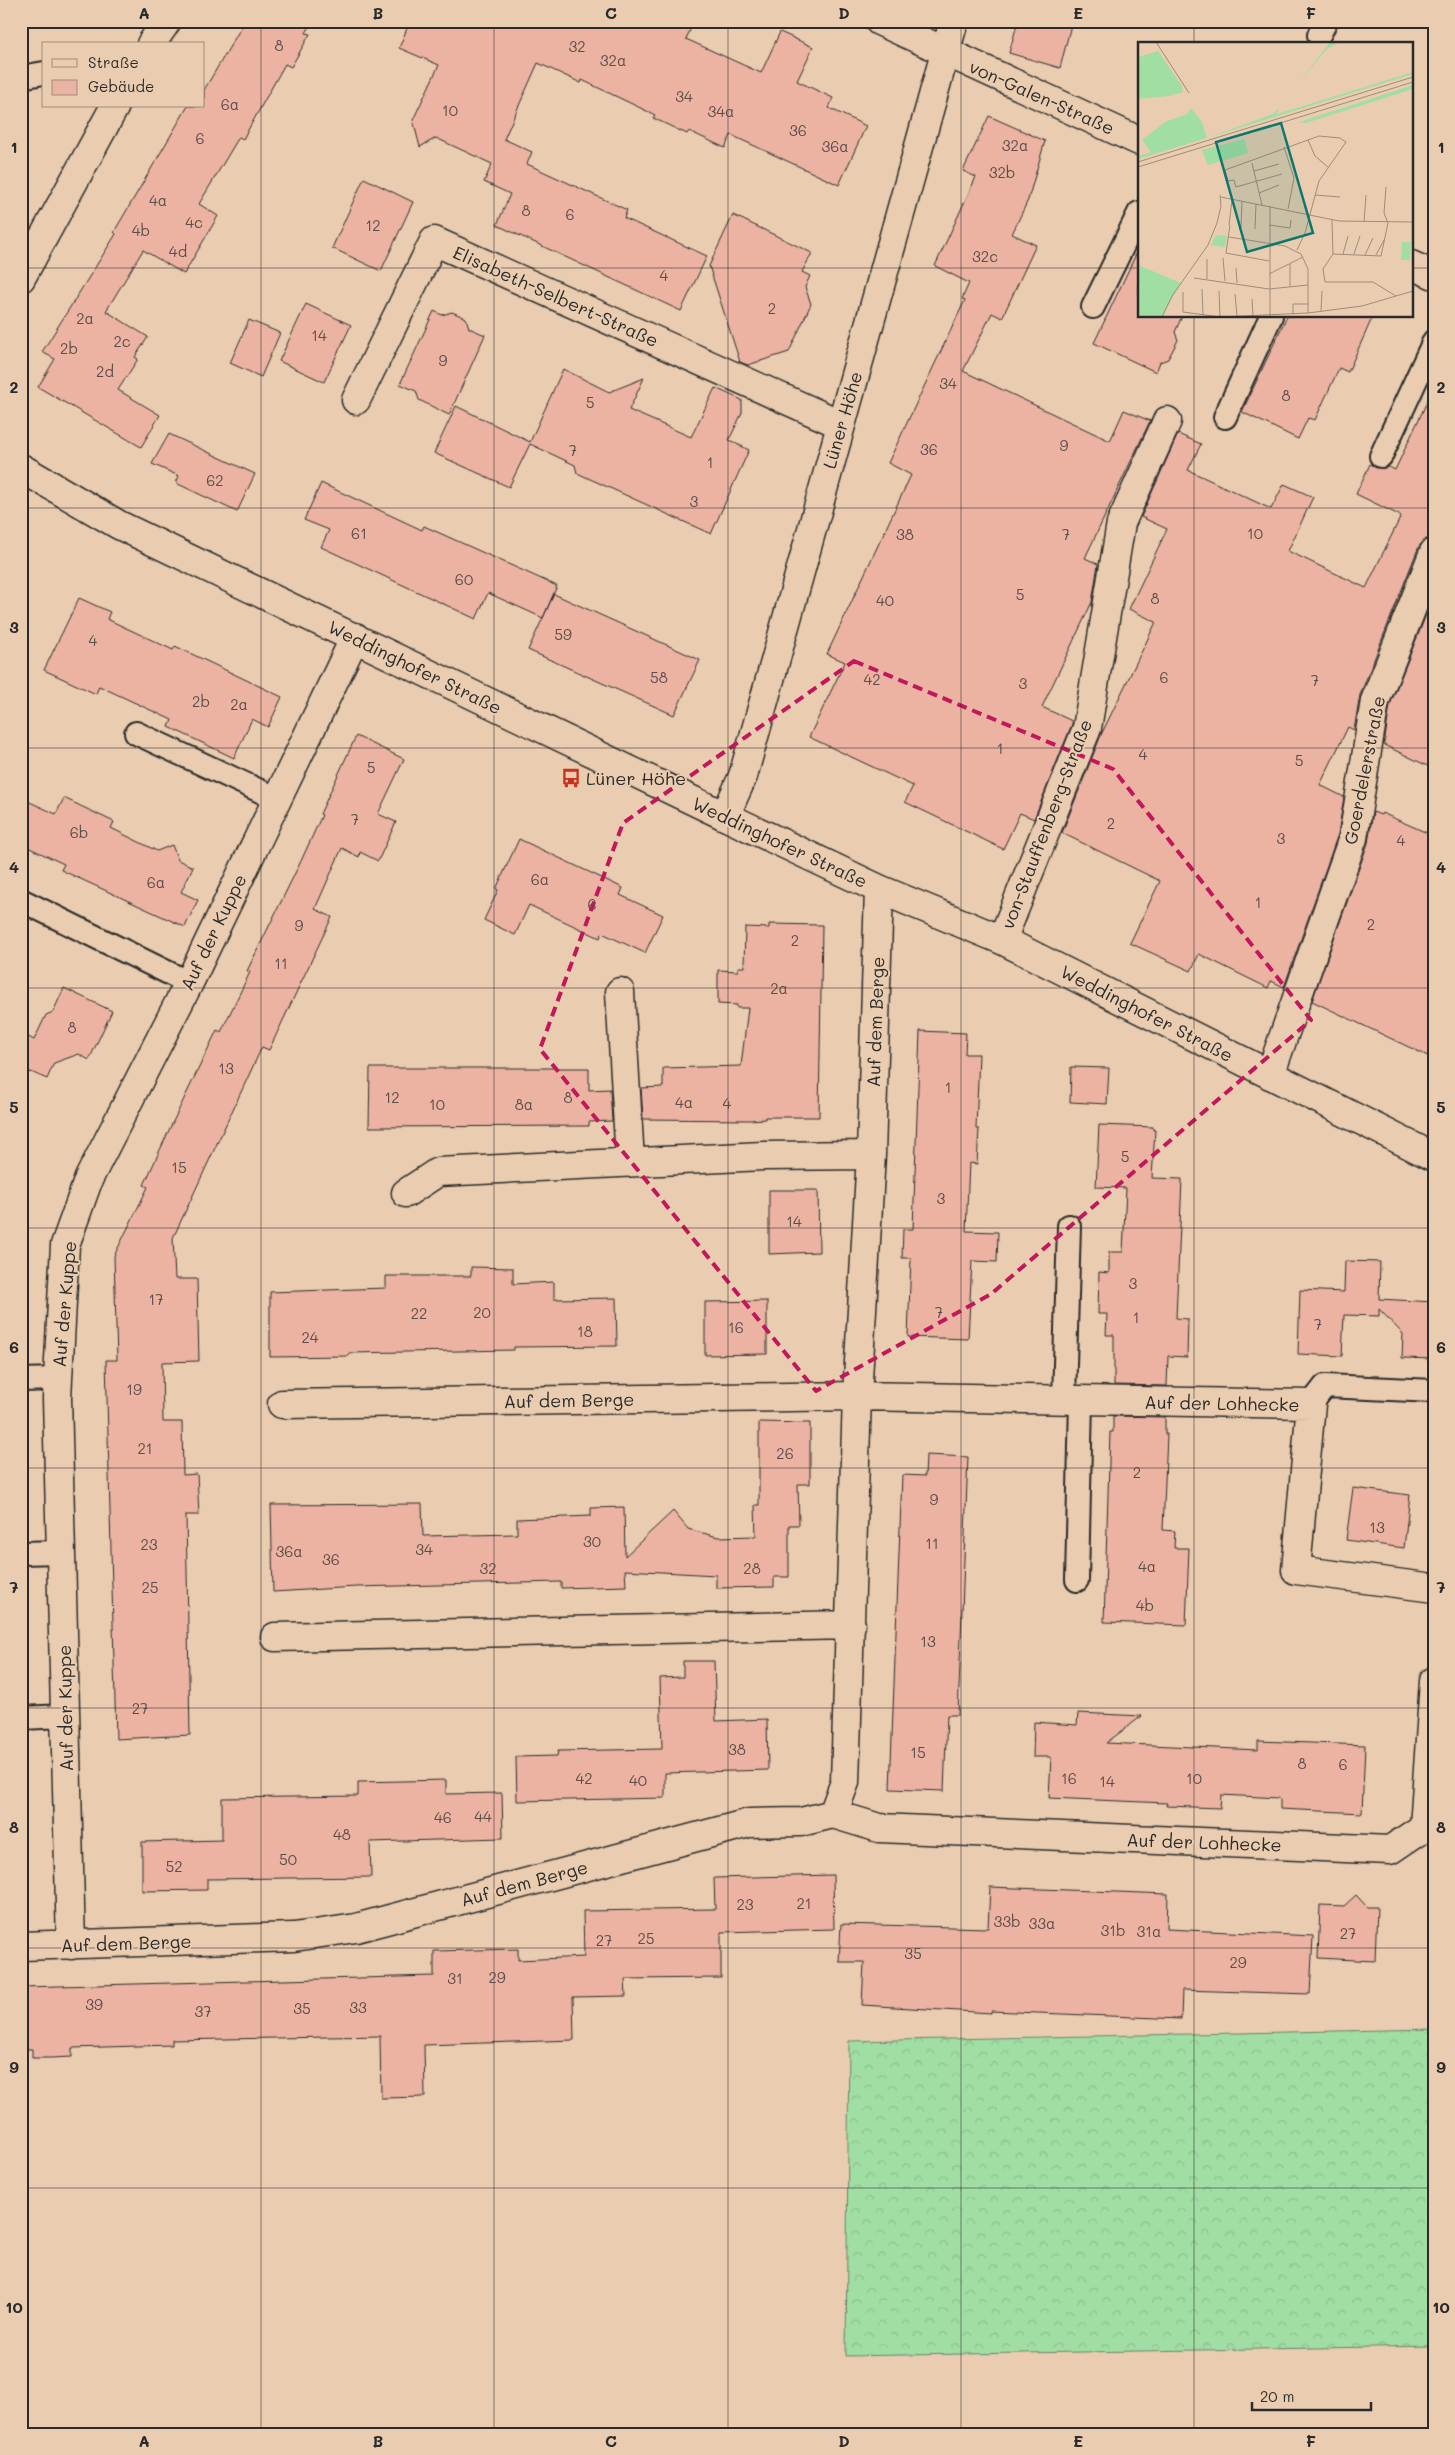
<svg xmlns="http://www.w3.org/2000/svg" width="1455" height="2455" font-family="Mali,sans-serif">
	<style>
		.forest { fill: url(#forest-crowns); stroke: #668468 }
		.building { fill: #ecb3a3; stroke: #2b2b2b }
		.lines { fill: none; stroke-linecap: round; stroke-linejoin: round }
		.lane-casing { stroke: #2b2b2b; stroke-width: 26 }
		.street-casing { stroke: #2b2b2b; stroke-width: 31 }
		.secondary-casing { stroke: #2b2b2b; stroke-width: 31 }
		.lane { stroke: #eacdb0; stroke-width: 22 }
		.street { stroke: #eacdb0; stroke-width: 28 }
		.secondary { stroke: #eacdb0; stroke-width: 28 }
		.marked { fill: none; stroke: #c2185b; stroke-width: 4; stroke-dasharray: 10 6; stroke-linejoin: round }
		.grid { fill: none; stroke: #2b2b2b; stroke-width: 1; stroke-opacity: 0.55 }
		.labels { text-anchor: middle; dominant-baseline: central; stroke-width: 4; stroke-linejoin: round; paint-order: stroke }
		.number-label { font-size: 15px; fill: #5b4d49 }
		.street-label { font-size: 18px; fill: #2b2b2b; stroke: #eacdb0 }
		.poi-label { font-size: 18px; fill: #2b2b2b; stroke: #eacdb0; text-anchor: start }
		.inset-road { fill: none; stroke: #9e8c7b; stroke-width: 1 }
		.view { fill: #0f766e; fill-opacity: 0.15; stroke: #0f766e; stroke-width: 2.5 }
		.inset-edge { fill: none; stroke: #2b2b2b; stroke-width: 2.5 }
		.neatline { fill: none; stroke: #2b2b2b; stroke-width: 2 }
		.grid-label { font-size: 16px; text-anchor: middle; font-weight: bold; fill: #2b2b2b }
	</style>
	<defs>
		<pattern id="forest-crowns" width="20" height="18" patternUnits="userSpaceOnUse" patternTransform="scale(1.25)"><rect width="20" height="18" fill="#a1dea4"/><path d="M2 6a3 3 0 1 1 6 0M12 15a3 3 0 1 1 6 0" fill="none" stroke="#8bbf8d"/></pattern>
	</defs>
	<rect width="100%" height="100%" fill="#eacdb0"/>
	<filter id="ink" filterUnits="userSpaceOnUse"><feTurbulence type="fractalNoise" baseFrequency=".02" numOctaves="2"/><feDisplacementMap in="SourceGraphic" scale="10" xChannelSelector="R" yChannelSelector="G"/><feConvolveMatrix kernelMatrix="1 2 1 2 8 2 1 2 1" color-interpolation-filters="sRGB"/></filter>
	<g filter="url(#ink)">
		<path class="forest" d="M1434,2029v317l-588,10 3,-315z"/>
		<path class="building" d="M245,21h68l-7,12 4,1 -19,33 -6,-3 -42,75 -4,-2 -40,67 19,12 -34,58 -41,-24 -37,61 42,26 -13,20 3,2 -20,31 42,25 -19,32 -103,-60 17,-28 -13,-7 74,-118 -2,-2 74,-126h16v-16z
			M410,21h284l-8,18 75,34 19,-41 33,15 -16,34 36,17 -4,10 37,18 -27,59 -108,-50 -6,13 -36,-17 -2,3 -34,-16 2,-3 -73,-35 -1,3 -43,-20 -34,76 28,13 -5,12 100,46 -3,8 83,38 -26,55 -184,-86 13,-31 -26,-12 8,-18 -56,-26 -16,9 -7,-27 26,-55 -40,-17z
			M1018,21h54l-12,47 -51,-15z
			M989,116l56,25 -17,59 -16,34 24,11 -34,73 -10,-5 -29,58 147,70 14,-31 26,11 -65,137 13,6 -6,38 -50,105 30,14v3l-38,95 -14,-6 -17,36 -98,-47 8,-16 -104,-49 36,-75 -18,-8 84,-179 -23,-12 77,-163 -3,-1 7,-16 -34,-17 41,-89 -13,-6z
			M364,178l49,24 -32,69 -49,-23z
			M733,215l79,38 -10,19 8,4 -5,11 6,17 -22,48 -41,13 -8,-3 -31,-96z
			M1139,248v68h43l-7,16 3,8 -10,19 -8,3 -4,10 -62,-29z
			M306,304l45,21 -27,57 -45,-21z
			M434,311l8,4 10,-3 14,6 3,10 16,7 -36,80 -30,-15 -3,-9 -16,-7z
			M1287,316h86l-25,56 -9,-4 -24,52 -7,-2 -10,21 -56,-27z
			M249,320l31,13 -19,44 -31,-14z
			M563,369l46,23 35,-14 -15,32 62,27 24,-49 27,12v13l-13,27 20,10 -38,84 -134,-61 -2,-8 -45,-21 -21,43 -75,-34 22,-47 74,36z
			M1434,387v150l-9,3 -6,6 -59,149 -6,35 -6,-3 -28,58 24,12 -6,37 -54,153 -13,-6 -3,7 -69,-34 -8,17 -61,-28 30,-62 -98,-48 39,-98 55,-113 -27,-13 38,-80 -26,-12 37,-83 23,10 -13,26 83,39 13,-25 29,13 -25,54 78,37 35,-72 -45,-22 14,-30 6,4 13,-1 6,3z
			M169,434l86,40 -18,38 -61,-29 3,-7 -27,-12z
			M321,483l101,47 2,-4 133,60 -14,32 -55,-25 -12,26 -155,-72 8,-17 -25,-10z
			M554,594l146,66 -26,55 -146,-65z
			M1434,595v174l-50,-24 6,-40z
			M79,598l31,14 -3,7 66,31 2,-4 107,51 -14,30 -16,-8 -18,39 -65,-31 3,-7 -73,-34 -3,8 -52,-24z
			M356,736l48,23 -26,55 18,8 -18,39 -18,-9 -1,5 -17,-9 -27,61 17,8 -63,133 -7,-3 -89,191 2,41h22l2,82 -37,1 1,60h19l1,53 14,-1 2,41h-13l4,220 -74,4 -10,-379h11l-3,-104 34,-69 -4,-2 26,-57 47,-98 4,2 29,-60 -3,-1 54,-110 21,-46 -2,-1z
			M21,798l35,16 8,-16 50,24 -3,6 46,23 15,-6 6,15 15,7 -12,25 17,8 -13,27 -124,-57 3,-6 -43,-20z
			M1373,812l8,3 1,-2 52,23v223l-122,-58 56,-158z
			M519,839l104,49 -3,7 43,20 -18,38 -43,-20 -2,5 -71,-33 -14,30 -31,-15 14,-30 -2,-1z
			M769,924l53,1 -3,192h-54v2l-16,1 -106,-1 -2,-31 22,-1v-19l78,-2 7,-58h-11v-3l-19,-1v-34l20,1v-4h6l1,-40 24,1z
			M64,988l48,23 -23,49 -10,-6 -25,9 -7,16 -16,-7 -10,3v-42l13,7 12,-25 7,-3z
			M920,1031l46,2 -1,21h14l-3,75h3l-2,35 -8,-1 -3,68 32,1 -1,30 -25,-1 -4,78 -60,-2 3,-79h-9l1,-29h10z
			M1071,1067l38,1 -2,36 -37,-2z
			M370,1068h219v22l21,-1 2,32 -23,1v4l-220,1z
			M1099,1125l54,2v3h2l-3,48 30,1 -6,139 12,1 -1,38 -19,-1 -1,30 -53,-1v-50h-8l1,-21h-9l1,-42 10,1v-21h14l3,-64 -30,-1z
			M769,1190h49l1,62 -50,2z
			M1345,1261l35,1 -1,37 55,3v57l-32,-1 1,-24 -24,-25v7l-35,-1 -2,41 -44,-2 2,-64 44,2z
			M471,1267l42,1v16l41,-2v17l62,-1 1,48 -103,1v3l-165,3v3l-79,1v-65l116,-4v-12h85z
			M767,1301v53l-62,1v-53z
			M1113,1416l52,1v17h2l-4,96 12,1 -1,17h15l-3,77 -82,-3 6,-190h3z
			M759,1422l51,1v61h-12l1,41h-10v52h-15v10l-58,1v-13l-91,-5 1,16 -65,2v-6l-205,5 -83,5 -2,-87 151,-1 1,32 94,-2v-15l74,-3v-8l33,-1 1,49 48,-45 15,18 30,8 38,-1 -1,-31h4z
			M926,1455l42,2 -10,258h-11l-3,76 -54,-2 12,-314 23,1z
			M1353,1488l57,7 -6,53 -58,-8z
			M683,1661h31l2,60 51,-2 1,51 -103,3v25l-148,3 -1,-44 41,-1 1,-5 104,-2 -2,-71 23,-1z
			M1078,1713l64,3 -36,27 152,7v-9l107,4 -3,68 -82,-4v-11l-59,-3 -1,13 -54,-2 1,-3 -118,-5 2,-41h-18l1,-35 43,3z
			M446,1780v14l56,-1 1,45 -133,4 1,35 -164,2v11l-65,1v-49l80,-2v-42l136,-2v-14z
			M833,1875l1,54 -113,3v46l-96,1 1,17 -53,1 1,43 -150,5 1,52 -44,1 -1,-62 -208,4v5l-100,3v9l-21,1h-19v-9h-11v-62l413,-11v-25l84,-2v11l66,-3 -1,-46 132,-2 -1,-31z
			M990,1887l178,7 -1,35 146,7 -3,58 -128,-4 -1,29 -190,-8v2l-129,-8 2,-43h-25l2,-38 147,4z
			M1356,1895l11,12h10l-2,54 -57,-3 2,-53 24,1z"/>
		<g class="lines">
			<defs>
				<path id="lane" d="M1319,35l7,-14
					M21,77l23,-4
					M1093,307l46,-94
					M1225,417l46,-101
					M1381,456l53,-115
					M136,733l141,66
					M21,900l168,83
					M21,1380l37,-1
					M1064,1400l5,-174
					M1311,1404l14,-18 109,5
					M21,1553l40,-1
					M1077,1580l4,-180
					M21,1718l44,-2"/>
				<path id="street" d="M879,21l260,120
					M151,44l16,-23
					M1411,265l23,10
					M21,278l94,-172
					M356,400l78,-159 406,183
					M725,816l154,73 123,51 432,217
					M1002,940l85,-212 34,-205 46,-102
					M620,992l10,169
					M1270,1075l83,-237 22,-137 59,-149
					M406,1193l32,-21 325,-16 108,-1
					M282,1404l575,-8 454,8 -15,166 138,18
					M275,1637l576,-12
					M833,1814l12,-32 12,-386 14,-241 8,-266
					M833,1814l46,14 511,22 34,-23 10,-146
					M71,1945l-14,-547 8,-153 24,-67 100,-195 166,-346
					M21,1946l273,-9 62,-9 393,-105 52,-1 32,-8"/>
				<path id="secondary" d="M21,468l98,57 606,291 18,-40 211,-755"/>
			</defs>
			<use href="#lane" class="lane-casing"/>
			<use href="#street" class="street-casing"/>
			<use href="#secondary" class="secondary-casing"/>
			<use href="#lane" class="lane"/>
			<use href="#street" class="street"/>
			<use href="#secondary" class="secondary"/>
		</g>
	</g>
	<path class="marked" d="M854,661l259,108 198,251 -320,274 -175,97 -276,-342 83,-226z"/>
	<path class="grid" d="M261,21v2413M494,21v2413M728,21v2413M961,21v2413M1194,21v23M21,268h1118M1411,268h23M1194,316v2118M21,508h1413M21,748h1413M21,988h1413M21,1228h1413M21,1468h1413M21,1708h1413M21,1948h1413M21,2188h1413"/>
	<defs>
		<symbol id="bus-bare" viewBox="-9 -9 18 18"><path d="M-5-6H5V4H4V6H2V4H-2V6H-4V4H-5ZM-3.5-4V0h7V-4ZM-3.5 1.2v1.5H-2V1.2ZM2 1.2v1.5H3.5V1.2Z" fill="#c8321e" stroke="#eacdb0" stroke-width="2.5" paint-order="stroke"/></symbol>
	</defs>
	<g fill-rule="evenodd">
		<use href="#bus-bare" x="557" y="764" width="28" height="28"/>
	</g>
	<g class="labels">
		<g class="number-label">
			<text x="279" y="45">8</text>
			<text x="577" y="46">32</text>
			<text x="613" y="60">32a</text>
			<text x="684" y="96">34</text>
			<text x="230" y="104">6a</text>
			<text x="450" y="110">10</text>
			<text x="721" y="111">34a</text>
			<text x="798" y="130">36</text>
			<text x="200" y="138">6</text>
			<text x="1015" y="145">32a</text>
			<text x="835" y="146">36a</text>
			<text x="1002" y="172">32b</text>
			<text x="158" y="200">4a</text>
			<text x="526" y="210">8</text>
			<text x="570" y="214">6</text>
			<text x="194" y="222">4c</text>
			<text x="373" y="225">12</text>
			<text x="141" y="230">4b</text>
			<text x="178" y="251">4d</text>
			<text x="985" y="256">32c</text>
			<text x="664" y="275">4</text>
			<text x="772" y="308">2</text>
			<text x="85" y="318">2a</text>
			<text x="319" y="335">14</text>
			<text x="122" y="341">2c</text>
			<text x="69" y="348">2b</text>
			<text x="443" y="360">9</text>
			<text x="105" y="371">2d</text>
			<text x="948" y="383">34</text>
			<text x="1286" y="395">8</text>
			<text x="590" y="402">5</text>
			<text x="1064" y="445">9</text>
			<text x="929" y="449">36</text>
			<text x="573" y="450">7</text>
			<text x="710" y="462">1</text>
			<text x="215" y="480">62</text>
			<text x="694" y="501">3</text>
			<text x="359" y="533">61</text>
			<text x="1255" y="533">10</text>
			<text x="905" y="534">38</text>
			<text x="1066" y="534">7</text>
			<text x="464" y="579">60</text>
			<text x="1020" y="594">5</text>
			<text x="1155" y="598">8</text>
			<text x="885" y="600">40</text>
			<text x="563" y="634">59</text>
			<text x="93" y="640">4</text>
			<text x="659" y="677">58</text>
			<text x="1164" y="677">6</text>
			<text x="872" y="679">42</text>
			<text x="1315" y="680">7</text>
			<text x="1023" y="683">3</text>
			<text x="201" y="701">2b</text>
			<text x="239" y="704">2a</text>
			<text x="1000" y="748">1</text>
			<text x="1143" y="754">4</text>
			<text x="1299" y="760">5</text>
			<text x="371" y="767">5</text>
			<text x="355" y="819">7</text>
			<text x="1111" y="823">2</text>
			<text x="79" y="832">6b</text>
			<text x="1281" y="838">3</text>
			<text x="1401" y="840">4</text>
			<text x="540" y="879">6a</text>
			<text x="156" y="882">6a</text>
			<text x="1258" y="902">1</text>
			<text x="592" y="904">6</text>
			<text x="1371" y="924">2</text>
			<text x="299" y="925">9</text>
			<text x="795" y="940">2</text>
			<text x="281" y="963">11</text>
			<text x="779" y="988">2a</text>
			<text x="72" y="1027">8</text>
			<text x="226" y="1068">13</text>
			<text x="948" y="1087">1</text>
			<text x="392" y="1097">12</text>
			<text x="568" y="1097">8</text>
			<text x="684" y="1102">4a</text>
			<text x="727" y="1103">4</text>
			<text x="437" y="1104">10</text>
			<text x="524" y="1104">8a</text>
			<text x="1125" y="1156">5</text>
			<text x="179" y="1167">15</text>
			<text x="941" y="1198">3</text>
			<text x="794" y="1221">14</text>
			<text x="1133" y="1283">3</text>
			<text x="156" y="1299">17</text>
			<text x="482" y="1312">20</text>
			<text x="939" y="1312">7</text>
			<text x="419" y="1313">22</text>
			<text x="1136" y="1317">1</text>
			<text x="1318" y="1324">7</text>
			<text x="736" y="1327">16</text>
			<text x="585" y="1331">18</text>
			<text x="310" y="1337">24</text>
			<text x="134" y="1389">19</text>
			<text x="145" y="1448">21</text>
			<text x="785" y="1453">26</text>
			<text x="1137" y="1472">2</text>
			<text x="934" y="1499">9</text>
			<text x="1377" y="1527">13</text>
			<text x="592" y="1541">30</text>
			<text x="932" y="1543">11</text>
			<text x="149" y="1544">23</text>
			<text x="424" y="1549">34</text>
			<text x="289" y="1551">36a</text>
			<text x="331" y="1559">36</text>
			<text x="1147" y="1566">4a</text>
			<text x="488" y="1568">32</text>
			<text x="752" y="1568">28</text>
			<text x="150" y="1587">25</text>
			<text x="1145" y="1605">4b</text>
			<text x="928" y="1641">13</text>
			<text x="140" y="1708">27</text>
			<text x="737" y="1749">38</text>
			<text x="918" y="1752">15</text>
			<text x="1302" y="1763">8</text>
			<text x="1343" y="1764">6</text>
			<text x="584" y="1778">42</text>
			<text x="1069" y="1778">16</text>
			<text x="1194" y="1778">10</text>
			<text x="638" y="1780">40</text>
			<text x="1107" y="1781">14</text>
			<text x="483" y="1816">44</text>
			<text x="443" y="1817">46</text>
			<text x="342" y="1834">48</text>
			<text x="288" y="1859">50</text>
			<text x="174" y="1866">52</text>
			<text x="804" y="1903">21</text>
			<text x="745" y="1904">23</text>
			<text x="1007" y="1921">33b</text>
			<text x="1042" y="1923">33a</text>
			<text x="1113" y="1930">31b</text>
			<text x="1149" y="1931">31a</text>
			<text x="1348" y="1933">27</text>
			<text x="646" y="1938">25</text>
			<text x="604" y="1940">27</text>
			<text x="913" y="1953">35</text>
			<text x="1238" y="1962">29</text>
			<text x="497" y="1977">29</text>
			<text x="455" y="1978">31</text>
			<text x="94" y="2004">39</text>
			<text x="358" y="2007">33</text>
			<text x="302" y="2008">35</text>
			<text x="203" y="2011">37</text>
		</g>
		<g class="street-label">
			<text transform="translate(1042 97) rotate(24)">von-Galen-Straße</text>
			<text transform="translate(556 296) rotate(24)">Elisabeth-Selbert-Straße</text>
			<text transform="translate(842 420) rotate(-74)">Lüner Höhe</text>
			<text transform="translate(415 667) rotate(26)">Weddinghofer Straße</text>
			<text transform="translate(1364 770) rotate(-79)">Goerdelerstraße</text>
			<text transform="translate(1046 824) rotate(-69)">von-Stauffenberg-Straße</text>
			<text transform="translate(780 842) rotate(25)">Weddinghofer Straße</text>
			<text transform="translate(213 932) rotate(-64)">Auf der Kuppe</text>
			<text transform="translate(1147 1013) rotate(27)">Weddinghofer Straße</text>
			<text transform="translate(875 1022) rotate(-88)">Auf dem Berge</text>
			<text transform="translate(64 1304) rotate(-85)">Auf der Kuppe</text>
			<text transform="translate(569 1400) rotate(-1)">Auf dem Berge</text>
			<text transform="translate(1222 1403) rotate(1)">Auf der Lohhecke</text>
			<text transform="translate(65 1708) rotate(-91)">Auf der Kuppe</text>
			<text transform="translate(1204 1842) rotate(2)">Auf der Lohhecke</text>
			<text transform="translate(524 1883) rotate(-15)">Auf dem Berge</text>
			<text transform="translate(126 1943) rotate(-2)">Auf dem Berge</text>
		</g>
		<g class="poi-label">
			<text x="586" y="778">Lüner Höhe</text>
		</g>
	</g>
	<g transform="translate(1138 42)">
		<rect width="275" height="275" fill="#eacdb0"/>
		<path d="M192,0h9l-13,8 -27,32zM20,9l24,35 1,6 -14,4 -31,3v-42zM275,30v2l-206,64 66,-24 6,-6 -2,6zM275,43v4l-107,34 -7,-1z" fill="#a1dea4"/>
		<path d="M53,66l11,14 5,16 -69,21v-3l13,-4 -9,-12 23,-18 22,-8zM106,97l4,14 -40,12 -6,-15zM78,193l11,1 -2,11 -14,-2zM264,200h9l-1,18h-9zM0,223l43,18 -19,34h-24z" fill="#a1dea4"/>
		<path class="inset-road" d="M18,0l33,51M170,98l7,16 14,12M146,105l10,31 -6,31M0,120l275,-85M114,121l10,42M0,125l275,-85M116,129l25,-7M144,132l-46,13 -2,-7 -6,1 -3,-11 94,-34 21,2 6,4 -27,39 -14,52 -8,17M121,151l20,-8M177,153l25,2M83,155l118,24 74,1M194,178l1,34 -10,15 2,13h48l23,14M226,180l2,-27M91,183l3,-25M92,183l-4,28 43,8M131,183l21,3 1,-8M103,185l1,-26M117,187l1,-25M91,195l56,9 16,8 7,15v44M275,198v37M195,212l48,2 7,-33 -4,-10 2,-26M205,212l5,-18M216,212l6,-18M227,213l8,-17M238,213l8,-15M85,216l2,23M98,226l1,15M131,232l34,-17M56,236l75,11 39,-4M69,237v-20M152,245v-23M64,247l1,26M81,249l1,26M45,250v20l37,5 88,-4 54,-7 51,-15M97,252l2,22M114,257l1,16M183,269l1,-20M155,272v-10h15M132,274v-110M24,275l10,-21 36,-51 9,-22 4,-17 -1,-11"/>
		<path class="view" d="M143,81l32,110 -66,19 -31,-110z"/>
		<rect width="275" height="275" class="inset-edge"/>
	</g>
	<rect width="1455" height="2455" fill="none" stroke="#eacdb0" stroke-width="55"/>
	<rect x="42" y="42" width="162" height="65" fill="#eacdb0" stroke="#9e8c7b"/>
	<rect x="52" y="59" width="25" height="8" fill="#eacdb0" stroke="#9e8c7b"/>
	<text x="88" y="68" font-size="15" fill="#2b2b2b">Straße</text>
	<rect x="52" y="80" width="25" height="15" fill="#ecb3a3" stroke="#9e8c7b"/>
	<text x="88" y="92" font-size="15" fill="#2b2b2b">Gebäude</text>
	<path d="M1252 2402v8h119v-8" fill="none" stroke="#2b2b2b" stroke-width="2.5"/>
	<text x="1260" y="2402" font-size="15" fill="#2b2b2b" stroke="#eacdb0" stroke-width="4" paint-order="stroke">20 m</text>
	<rect x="28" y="28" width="1400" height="2400" class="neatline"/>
	<g class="grid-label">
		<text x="144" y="19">A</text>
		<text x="378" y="19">B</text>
		<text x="611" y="19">C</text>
		<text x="844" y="19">D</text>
		<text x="1078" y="19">E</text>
		<text x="1311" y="19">F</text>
		<text x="14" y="153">1</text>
		<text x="1441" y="153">1</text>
		<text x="14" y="393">2</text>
		<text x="1441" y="393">2</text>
		<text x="14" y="633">3</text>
		<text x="1441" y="633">3</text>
		<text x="14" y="873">4</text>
		<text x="1441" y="873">4</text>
		<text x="14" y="1113">5</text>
		<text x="1441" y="1113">5</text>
		<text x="14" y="1353">6</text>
		<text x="1441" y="1353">6</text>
		<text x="14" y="1593">7</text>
		<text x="1441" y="1593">7</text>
		<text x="14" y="1833">8</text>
		<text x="1441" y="1833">8</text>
		<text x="14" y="2073">9</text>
		<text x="1441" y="2073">9</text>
		<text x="14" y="2313">10</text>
		<text x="1441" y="2313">10</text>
		<text x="144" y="2447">A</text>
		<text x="378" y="2447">B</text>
		<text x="611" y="2447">C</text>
		<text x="844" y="2447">D</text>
		<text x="1078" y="2447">E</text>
		<text x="1311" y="2447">F</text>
	</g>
</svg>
